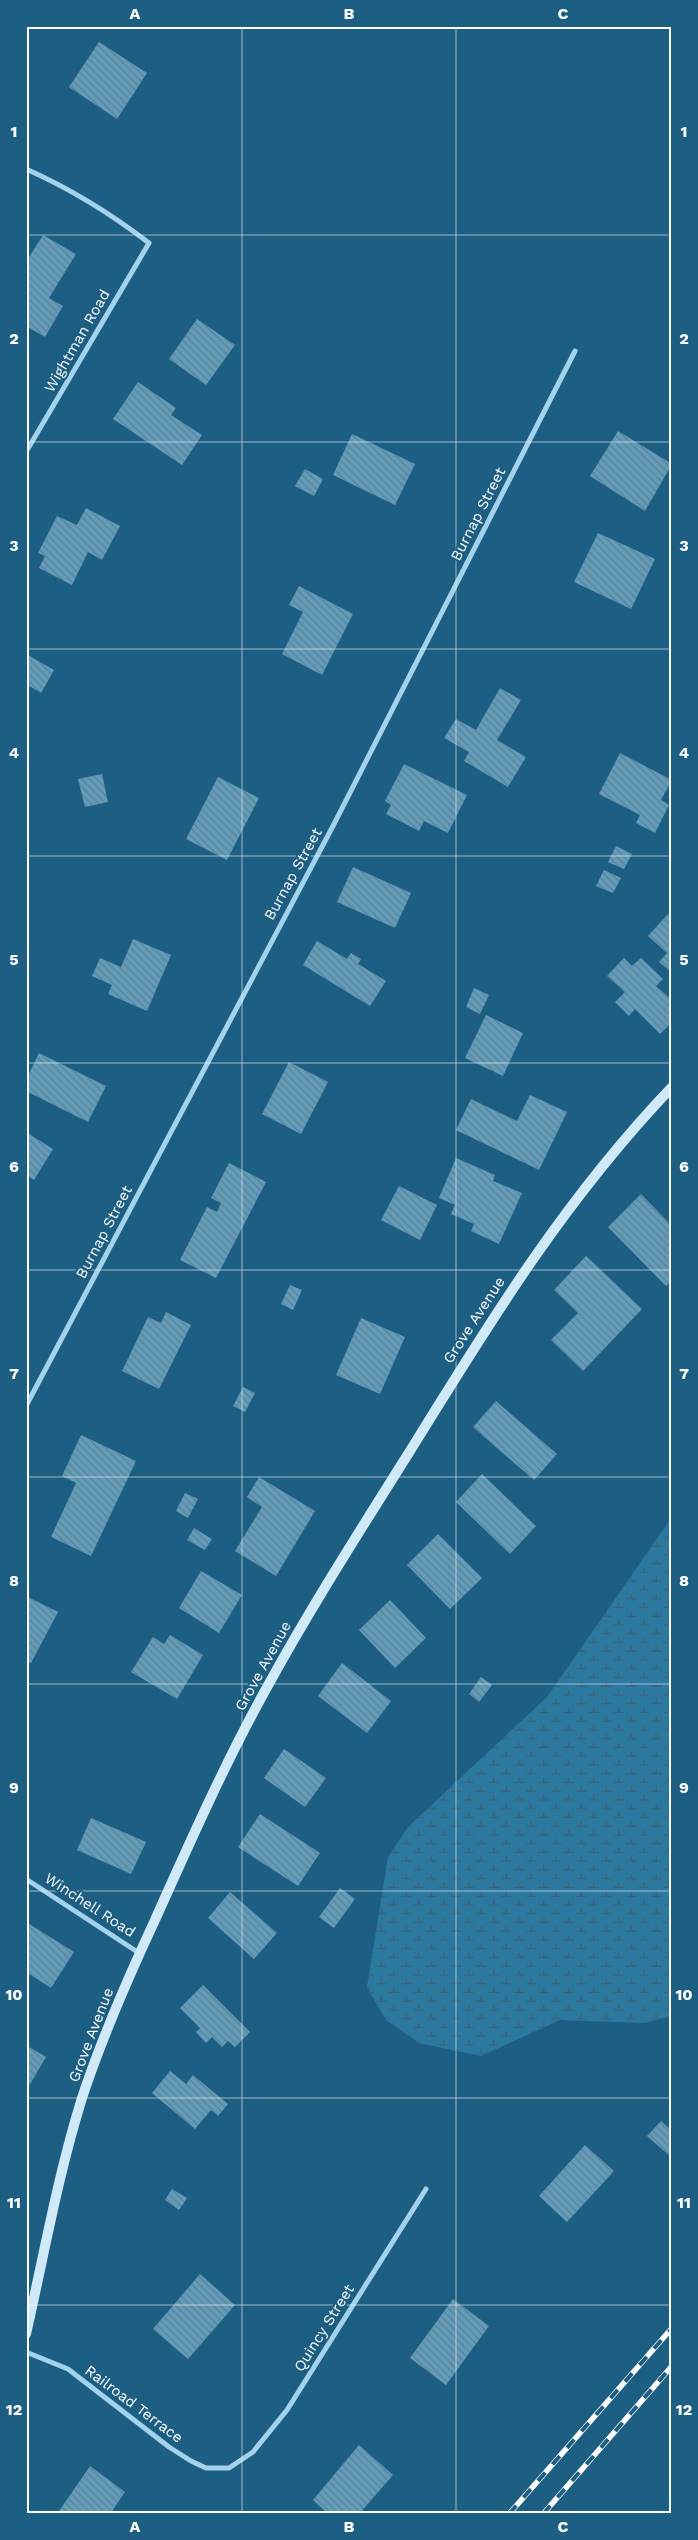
<svg xmlns="http://www.w3.org/2000/svg" width="698" height="2540" font-family="'Work Sans',sans-serif">
	<style>
		.wetland { fill: url(#wetland-marsh) }
		.building { fill: url(#building-back-hatch) }
		.lines { fill: none; stroke-linecap: round; stroke-linejoin: round }
		.street { stroke: #a3d2ea; stroke-width: 5 }
		.secondary { stroke: #cfe9f7; stroke-width: 10 }
		.rail-casing { stroke: #fff; stroke-width: 5.5 }
		.rail { stroke: #1d5f83; stroke-width: 4; stroke-dasharray: 11; stroke-linecap: butt }
		.grid { fill: none; stroke: #fff; stroke-width: 1; stroke-opacity: 0.55 }
		.labels { text-anchor: middle; dominant-baseline: central; stroke-width: 4; stroke-linejoin: round; paint-order: stroke }
		.street-label { font-size: 15px; fill: #fff; stroke: #1d5f83 }
		.neatline { fill: none; stroke: #fff; stroke-width: 2 }
		.grid-label { font-size: 16px; text-anchor: middle; font-weight: bold; fill: #fff }
	</style>
	<defs>
		<pattern id="wetland-marsh" width="20" height="14" patternUnits="userSpaceOnUse" patternTransform="scale(1.25)"><rect width="20" height="14" fill="#2c79a0"/><path d="M1 5h8M5 5V1M11 12h8M15 12V8" fill="none" stroke="#3c6276"/></pattern>
		<pattern id="building-back-hatch" width="6" height="6" patternUnits="userSpaceOnUse" patternTransform="scale(1.25)"><rect width="6" height="6" fill="#639cb9"/><path d="M-1 5l2 2M0 0l6 6M5-1l2 2" fill="none" stroke="#5b8093"/></pattern>
	</defs>
	<rect width="100%" height="100%" fill="#1d5f83"/>
	<path class="wetland" d="M672,1517v499l-28,7 -84,-3 -79,36 -62,-13 -33,-23 -19,-33 21,-130 20,-30 139,-130z"/>
	<path class="building" d="M99,42l48,31 -30,46 -48,-32z
		M43,235l33,19 -27,44 14,8 -18,31 -19,-11v-64z
		M197,319l38,26 -29,40 -37,-26z
		M138,382l38,26 -5,7 31,20 -20,30 -69,-46z
		M618,431l54,33 -27,47 -55,-35z
		M352,434l63,30 -20,41 -62,-30z
		M305,469l18,10 -9,17 -19,-10z
		M86,508l34,18 -18,34 -14,-8 -16,33 -33,-17 6,-12 -7,-3 19,-37 20,9z
		M598,533l57,26 -24,50 -57,-27z
		M299,586l54,28 -31,61 -40,-21 21,-42 -14,-7z
		M26,654l28,16 -13,23 -15,-9z
		M500,688l21,12 -24,40 29,17 -18,30 -44,-26 5,-9 -25,-14 12,-19 20,11z
		M620,753l52,27 -11,20 8,5 -14,28 -19,-10 4,-8 -41,-21z
		M404,764l63,31 -19,38 -24,-12 -5,10 -33,-17 5,-9 -6,-4z
		M102,774l6,28 -23,5 -7,-28z
		M218,777l41,21 -32,62 -41,-21z
		M616,846l16,8 -8,15 -16,-7z
		M353,867l58,26 -16,35 -58,-26z
		M604,870l17,8 -8,15 -17,-7z
		M668,914l4,3v56l-13,-11 8,-9 -19,-17z
		M133,939l38,16 -24,56 -39,-17 4,-9 -20,-9 8,-18 21,9z
		M317,941l30,18 4,-6 10,6 -3,5 28,17 -16,25 -67,-41z
		M624,958l8,8 9,-8 22,21 -7,7 16,14v22l-12,12 -25,-25 -6,7 -14,-14 10,-10 -18,-16z
		M474,988l15,7 -9,19 -14,-7z
		M486,1015l37,18 -20,43 -38,-18z
		M39,1053l67,33 -18,36 -62,-31v-11z
		M289,1062l39,20 -27,52 -39,-20z
		M530,1095l37,17 -28,58 -83,-40 15,-31 46,22z
		M26,1132l27,17 -19,31 -8,-5z
		M456,1158l39,17 -2,6 29,12 -23,51 -28,-13 3,-7 -23,-10 4,-9 -16,-7z
		M229,1163l37,19 -50,96 -36,-18 27,-53 10,5 4,-9 -10,-5z
		M399,1186l38,19 -17,35 -39,-20z
		M641,1194l31,32v55l-6,5 -58,-59z
		M586,1256l56,53 -59,62 -32,-31 27,-27 -24,-23z
		M290,1285l12,5 -9,20 -12,-6z
		M166,1312l25,13 -32,64 -37,-18 26,-54 13,6z
		M361,1318l44,19 -25,57 -44,-19z
		M243,1387l12,6 -10,19 -12,-6z
		M496,1401l61,53 -23,26 -61,-53z
		M81,1435l55,26 -45,95 -40,-19 25,-54 -14,-7z
		M482,1474l54,52 -26,28 -54,-52z
		M259,1477l56,34 -39,65 -41,-25 27,-44 -15,-10z
		M185,1493l13,6 -10,19 -12,-7z
		M194,1528l18,11 -7,11 -18,-10z
		M438,1534l44,44 -32,31 -43,-44z
		M201,1571l41,24 -23,38 -40,-25z
		M26,1596l32,16 -27,51 -5,-2z
		M390,1600l36,38 -31,30 -36,-38z
		M170,1635l33,20 -26,44 -46,-27 22,-35 11,7z
		M342,1663l49,38 -24,32 -49,-37z
		M481,1677l11,8 -13,17 -10,-8z
		M284,1749l42,29 -21,29 -41,-29z
		M260,1814l60,39 -22,33 -60,-39z
		M91,1818l55,24 -15,32 -54,-24z
		M340,1888l15,11 -21,29 -15,-11z
		M230,1892l47,41 -23,26 -46,-41z
		M26,1922l48,30 -23,36 -25,-16z
		M203,1985l47,47 -15,15 -7,-6 -6,6 -10,-10 -6,6 -10,-11 4,-4 -20,-20z
		M26,2045l20,12 -20,34z
		M170,2071l16,13 7,-9 35,29 -10,12 -7,-6 -16,19 -43,-36z
		M661,2121l11,10v27l-25,-22z
		M585,2145l29,26 -47,51 -28,-26z
		M172,2189l15,9 -8,12 -14,-10z
		M200,2274l35,31 -47,54 -35,-30z
		M453,2299l36,27 -43,59 -36,-27z
		M359,2445l34,30 -34,39h-31l-15,-14z
		M90,2466l35,26 -15,22h-53z"/>
	<g class="lines">
		<path class="street" d="M26,169c45,20 84,44 123,74l-123,209
			M26,1406l307,-580 242,-475
			M26,1879l113,74
			M26,2352l42,17 101,78 22,14 15,7h23l24,-16 34,-42 139,-221"/>
		<path class="secondary" d="M26,2334c18,-79 32,-159 56,-236 20,-61 46,-120 73,-178 35,-78 70,-157 111,-231 45,-82 95,-160 144,-238 81,-131 155,-252 262,-364"/>
		<defs>
			<path id="rail" d="M509,2514l163,-186
				M543,2514l129,-148"/>
		</defs>
		<use href="#rail" class="rail-casing"/>
		<use href="#rail" class="rail"/>
	</g>
	<path class="grid" d="M242,26v2488M456,26v2488M26,235h646M26,442h646M26,649h646M26,856h646M26,1063h646M26,1270h646M26,1477h646M26,1684h646M26,1891h646M26,2098h646M26,2305h646"/>
	<g class="labels">
		<g class="street-label">
			<text transform="translate(77 341) rotate(-60)">Wightman Road</text>
			<text transform="translate(478 514) rotate(-63)">Burnap Street</text>
			<text transform="translate(293 874) rotate(-61)">Burnap Street</text>
			<text transform="translate(104 1232) rotate(-62)">Burnap Street</text>
			<text transform="translate(474 1320) rotate(-57)">Grove Avenue</text>
			<text transform="translate(263 1666) rotate(-61)">Grove Avenue</text>
			<text transform="translate(90 1905) rotate(33)">Winchell Road</text>
			<text transform="translate(91 2035) rotate(-69)">Grove Avenue</text>
			<text transform="translate(324 2328) rotate(-58)">Quincy Street</text>
			<text transform="translate(134 2404) rotate(37)">Railroad Terrace</text>
		</g>
	</g>
	<rect width="698" height="2540" fill="none" stroke="#1d5f83" stroke-width="55"/>
	<rect x="28" y="28" width="642" height="2484" class="neatline"/>
	<g class="grid-label">
		<text x="135" y="19">A</text>
		<text x="349" y="19">B</text>
		<text x="563" y="19">C</text>
		<text x="14" y="137">1</text>
		<text x="684" y="137">1</text>
		<text x="14" y="344">2</text>
		<text x="684" y="344">2</text>
		<text x="14" y="551">3</text>
		<text x="684" y="551">3</text>
		<text x="14" y="758">4</text>
		<text x="684" y="758">4</text>
		<text x="14" y="965">5</text>
		<text x="684" y="965">5</text>
		<text x="14" y="1172">6</text>
		<text x="684" y="1172">6</text>
		<text x="14" y="1379">7</text>
		<text x="684" y="1379">7</text>
		<text x="14" y="1586">8</text>
		<text x="684" y="1586">8</text>
		<text x="14" y="1793">9</text>
		<text x="684" y="1793">9</text>
		<text x="14" y="2000">10</text>
		<text x="684" y="2000">10</text>
		<text x="14" y="2208">11</text>
		<text x="684" y="2208">11</text>
		<text x="14" y="2415">12</text>
		<text x="684" y="2415">12</text>
		<text x="135" y="2532">A</text>
		<text x="349" y="2532">B</text>
		<text x="563" y="2532">C</text>
	</g>
</svg>
